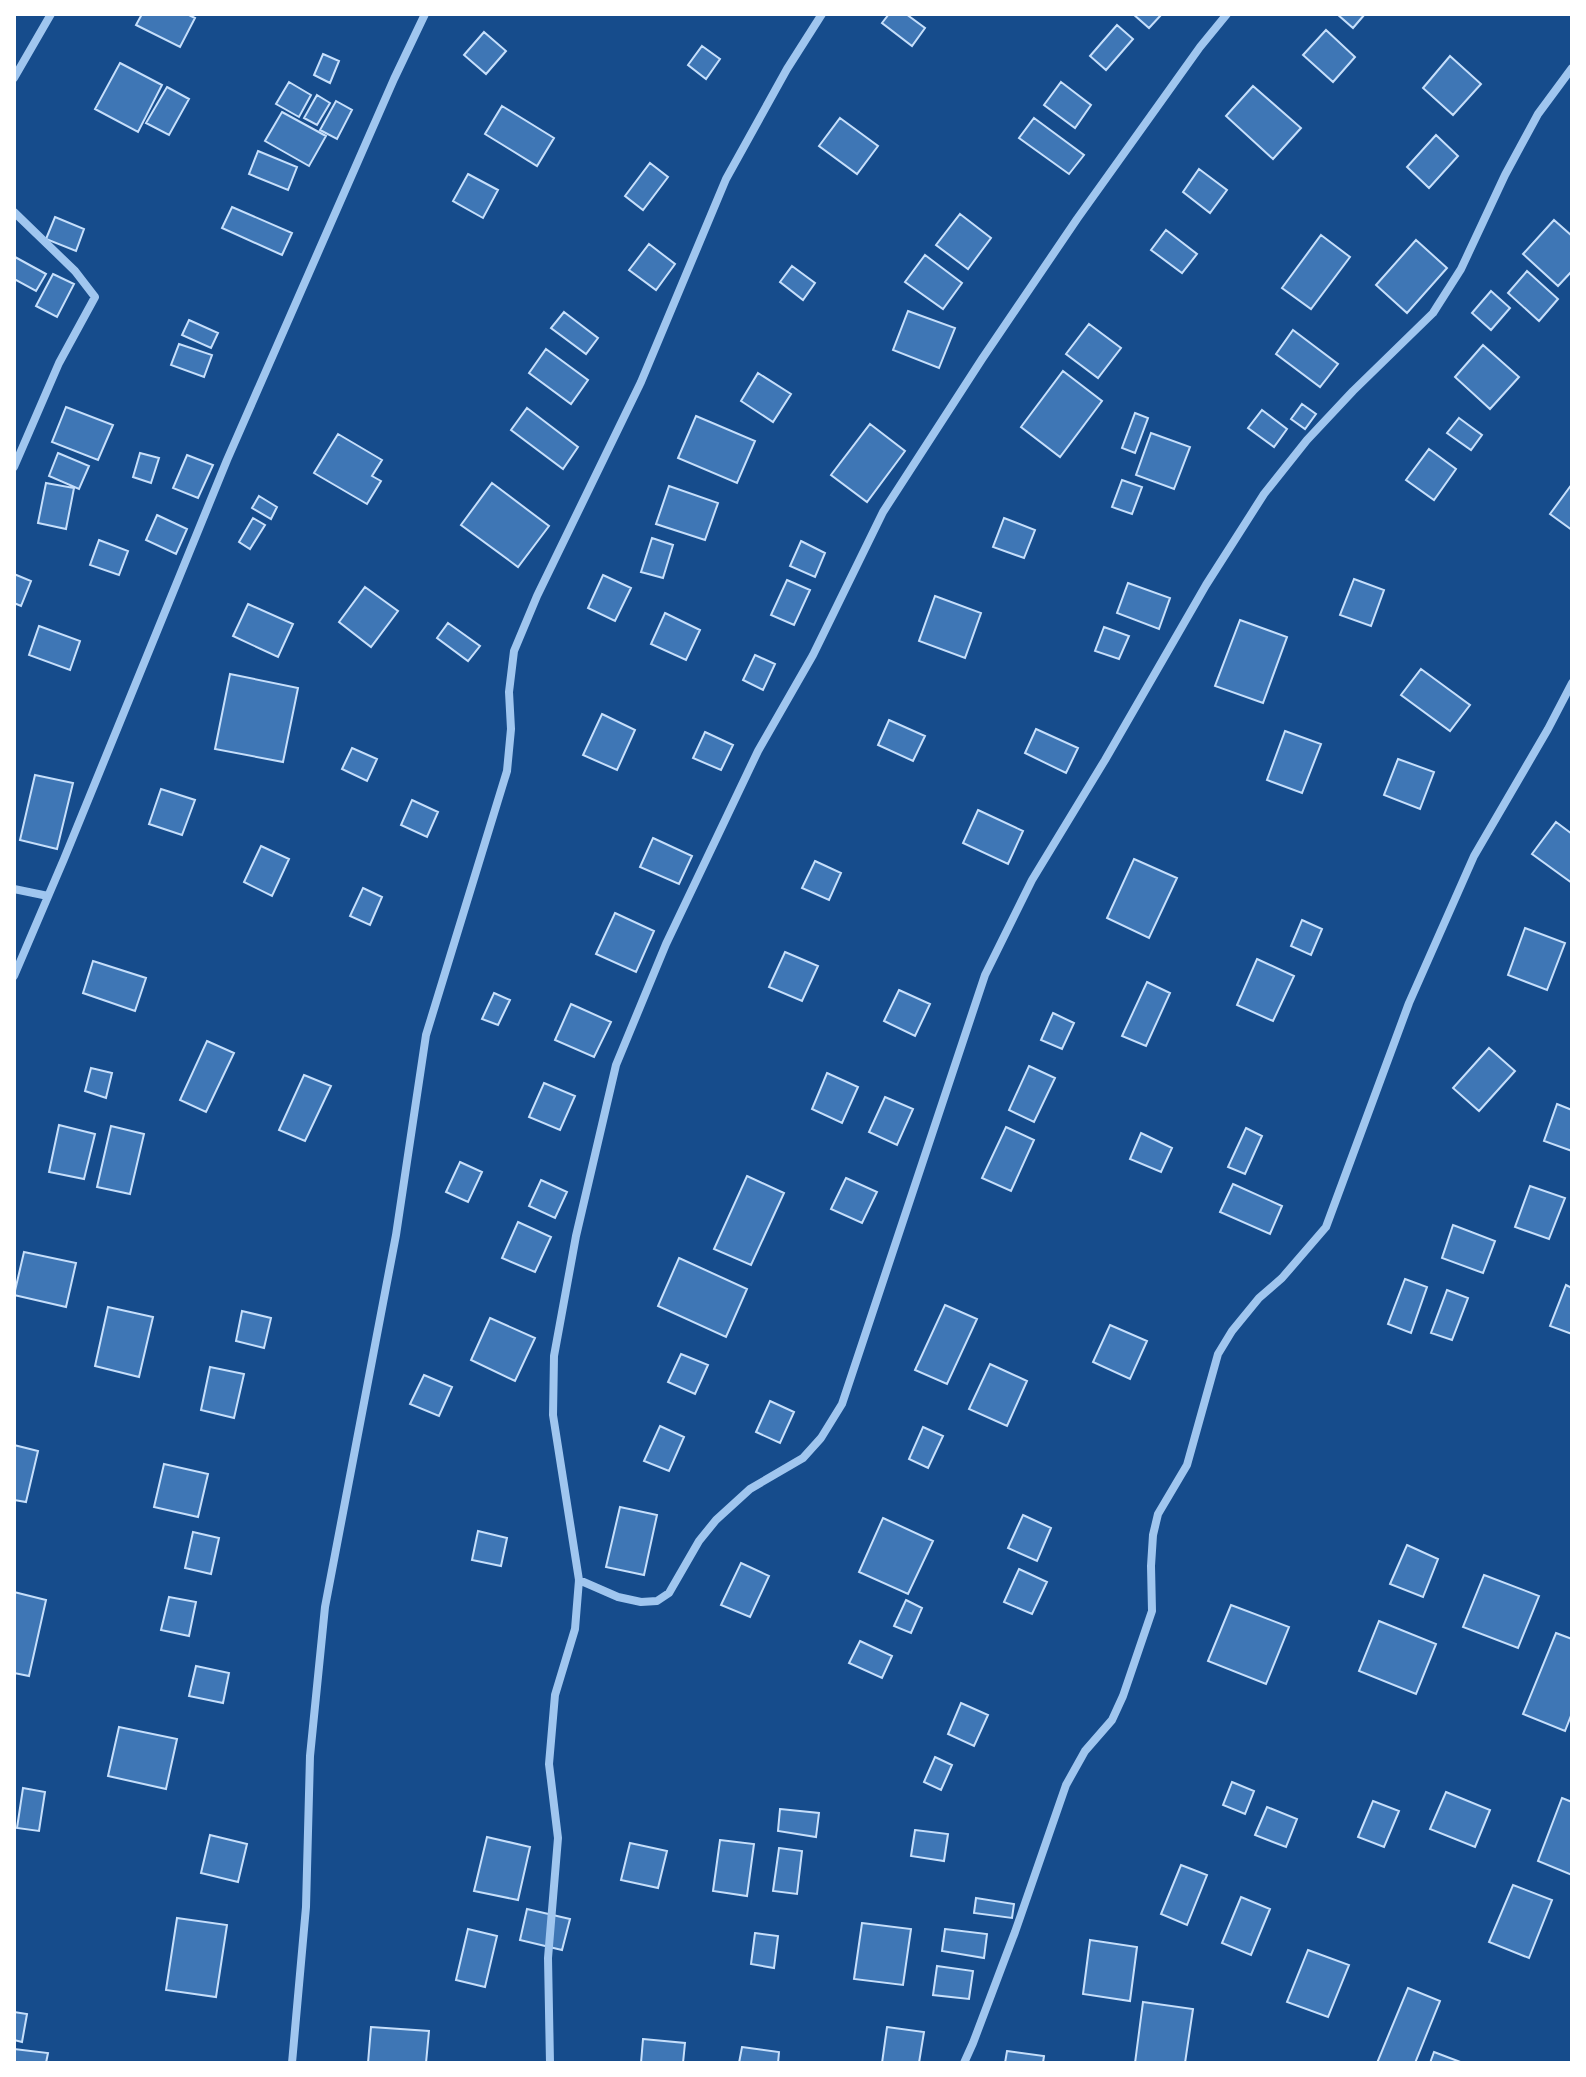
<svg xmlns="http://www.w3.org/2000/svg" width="1586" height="2077" font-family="Inter,sans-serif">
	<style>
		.building { fill: #3e76b5; stroke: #c6dffb; stroke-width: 2 }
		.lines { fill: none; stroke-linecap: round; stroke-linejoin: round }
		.minor { stroke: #a0c6ef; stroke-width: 8 }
	</style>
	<rect width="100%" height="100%" fill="#164c8c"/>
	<path class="building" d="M142,14h45l8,4 -15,29 -44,-22z
		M889,14h17l19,14 -13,18 -30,-23z
		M1133,14h29l-13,14z
		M1337,14h28l-12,14z
		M1117,25l16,14 -27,31 -16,-14z
		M1326,30l29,27 -22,25 -30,-27z
		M484,32l22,19 -20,23 -22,-19z
		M702,46l18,13 -14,20 -18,-14z
		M323,54l16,7 -9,22 -16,-8z
		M1450,56l31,28 -28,31 -30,-27z
		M120,63l42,22 -24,47 -43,-23z
		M289,82l22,13 -12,22 -23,-13z
		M1061,82l30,23 -16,23 -31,-23z
		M1253,86l48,42 -28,31 -47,-43z
		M167,87l22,12 -20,36 -23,-12z
		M317,95l13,8 -13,22 -13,-7z
		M336,101l16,9 -15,29 -17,-9z
		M502,106l52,32 -17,28 -52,-32z
		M282,112l44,24 -17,30 -44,-25z
		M840,118l38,28 -21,28 -38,-28z
		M1034,118l50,37 -15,19 -50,-36z
		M1436,135l22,21 -29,32 -22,-21z
		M258,151l39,16 -9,23 -39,-16z
		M650,163l18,14 -25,33 -18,-14z
		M1199,169l28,21 -17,23 -27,-21z
		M468,174l30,16 -15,28 -30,-17z
		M232,207l60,26 -10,22 -60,-27z
		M960,214l31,24 -23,31 -32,-24z
		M55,217l29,12 -8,22 -30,-12z
		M1554,220l18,16v35l-14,15 -35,-32z
		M1166,230l31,24 -15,19 -31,-23z
		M1321,235l29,22 -39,52 -29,-21z
		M1416,240l31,28 -40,45 -31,-28z
		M649,244l26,20 -19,26 -27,-20z
		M925,255l37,28 -19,26 -38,-27z
		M15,257l31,17 -10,17 -22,-12z
		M792,266l23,17 -12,17 -23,-18z
		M1527,271l31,28 -19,22 -31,-28z
		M53,274l21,10 -17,33 -21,-11z
		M1491,291l19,17 -19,22 -19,-17z
		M908,311l47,17 -16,40 -46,-18z
		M564,312l34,26 -12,16 -35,-26z
		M189,320l29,13 -7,15 -29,-13z
		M1089,324l32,24 -23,30 -32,-24z
		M1293,330l45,34 -18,23 -44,-33z
		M179,344l33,11 -8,22 -33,-12z
		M1483,345l36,32 -29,32 -35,-32z
		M546,349l42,31 -17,24 -42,-31z
		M1063,371l39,30 -42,56 -39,-30z
		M758,373l33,21 -18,28 -32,-21z
		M1302,404l14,10 -11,15 -14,-10z
		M66,407l47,18 -15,35 -46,-18z
		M527,408l51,39 -15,22 -52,-39z
		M1262,410l25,19 -13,18 -26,-19z
		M1135,413l13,5 -13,35 -13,-5z
		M696,416l59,25 -18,42 -59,-25z
		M1459,418l23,17 -11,15 -24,-17z
		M870,424l35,27 -38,51 -36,-27z
		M1151,433l39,14 -16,42 -38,-14z
		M338,434l44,26 -10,16 9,5 -14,23 -53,-31z
		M1429,449l27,20 -22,31 -28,-20z
		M58,453l31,13 -10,23 -30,-13z
		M140,453l19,5 -8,25 -18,-6z
		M187,455l26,10 -15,33 -25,-10z
		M1122,480l20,7 -10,27 -20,-7z
		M46,483l28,5 -8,41 -28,-6z
		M492,483l57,43 -31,41 -57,-42z
		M1572,484v46l-22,-16z
		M669,486l49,17 -13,37 -49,-16z
		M259,496l18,11 -6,12 -19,-11z
		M157,515l30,14 -11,25 -30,-14z
		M253,518l12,7 -15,24 -11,-7z
		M1004,518l31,12 -11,28 -31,-11z
		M652,538l21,7 -10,33 -22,-6z
		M99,540l29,11 -9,24 -29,-10z
		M801,541l24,12 -10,24 -25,-11z
		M14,574l17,7 -10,25 -7,-3z
		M603,575l28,13 -16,33 -27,-13z
		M1354,579l30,11 -13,36 -31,-11z
		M787,580l23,10 -16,35 -23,-10z
		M1128,583l42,15 -11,31 -42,-16z
		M365,587l33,24 -27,36 -32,-25z
		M935,596l46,17 -16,45 -46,-17z
		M248,604l45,20 -15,33 -45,-21z
		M665,613l35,17 -14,30 -35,-16z
		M1240,620l47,17 -24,66 -48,-17z
		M448,623l32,23 -12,15 -31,-23z
		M39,626l41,15 -10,29 -41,-15z
		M1104,627l25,9 -10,23 -24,-8z
		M755,655l20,9 -12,26 -20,-10z
		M1421,669l49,36 -20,26 -49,-36z
		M230,674l68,14 -15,74 -68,-13z
		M602,714l33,16 -18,40 -34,-15z
		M889,720l36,16 -12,25 -35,-16z
		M1036,729l42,19 -12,25 -41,-20z
		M1285,731l36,13 -19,49 -35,-13z
		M705,732l28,13 -12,25 -28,-12z
		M352,748l25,11 -10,22 -25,-12z
		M1398,759l36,13 -14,37 -36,-14z
		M35,775l38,8 -16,66 -37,-9z
		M161,789l34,11 -13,35 -33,-11z
		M412,800l26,12 -11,25 -26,-12z
		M978,810l45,21 -15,33 -45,-21z
		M1556,822l16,12v49l-40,-29z
		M653,838l39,18 -13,28 -39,-17z
		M261,846l28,13 -17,37 -28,-14z
		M1134,859l43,19 -28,60 -42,-20z
		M815,861l26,12 -12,27 -27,-12z
		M363,888l19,9 -12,28 -20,-9z
		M615,913l39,18 -18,41 -40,-18z
		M1302,920l20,9 -11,26 -20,-9z
		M1525,928l40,15 -18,47 -39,-15z
		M785,952l33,14 -16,35 -33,-14z
		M1257,959l37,17 -21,45 -36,-16z
		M93,961l53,17 -11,33 -52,-18z
		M1147,982l23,11 -24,53 -24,-10z
		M899,990l31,14 -15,32 -31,-15z
		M494,993l16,7 -12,25 -16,-6z
		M571,1004l40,18 -17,35 -39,-17z
		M1053,1013l21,10 -12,26 -21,-9z
		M207,1041l27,12 -28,59 -26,-12z
		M1489,1048l26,23 -36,40 -26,-23z
		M1029,1066l26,12 -21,44 -25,-12z
		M91,1068l21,5 -6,25 -21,-7z
		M827,1073l31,14 -16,36 -30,-14z
		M304,1075l27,11 -26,55 -26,-11z
		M544,1083l31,13 -15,34 -31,-13z
		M885,1097l28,12 -16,36 -28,-13z
		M1557,1104l15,6v41l-28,-10z
		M59,1125l36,9 -11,45 -35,-7z
		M111,1126l33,8 -14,60 -33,-7z
		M1006,1127l28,13 -23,51 -29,-13z
		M1246,1128l16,8 -17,38 -17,-7z
		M1141,1133l31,15 -11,24 -31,-13z
		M460,1162l22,10 -14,30 -22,-10z
		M747,1176l37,17 -33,72 -37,-16z
		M846,1178l31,14 -15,31 -31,-14z
		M541,1180l26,12 -12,26 -26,-12z
		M1233,1184l49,22 -12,28 -50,-22z
		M1530,1186l35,12 -16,41 -34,-12z
		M518,1222l33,15 -16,35 -33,-14z
		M1453,1225l42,16 -12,32 -41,-15z
		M24,1252l52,11 -10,44 -52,-12z
		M679,1258l68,31 -21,48 -68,-31z
		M1405,1279l22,8 -16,46 -23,-9z
		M1566,1285l6,3v46l-22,-8z
		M1447,1290l21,8 -16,42 -21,-7z
		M945,1305l32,14 -30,65 -32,-14z
		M108,1307l45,10 -14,60 -44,-11z
		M242,1311l29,7 -7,30 -28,-7z
		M490,1318l45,20 -20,43 -44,-21z
		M1110,1325l37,16 -17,38 -37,-17z
		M681,1354l27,11 -13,29 -27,-12z
		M990,1364l37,17 -20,45 -38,-17z
		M210,1367l34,7 -10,44 -33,-8z
		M424,1375l28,12 -13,29 -29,-12z
		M770,1401l24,11 -14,31 -24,-11z
		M660,1426l24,11 -15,34 -25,-10z
		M923,1427l20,9 -15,32 -19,-9z
		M14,1445l24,6 -12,51 -12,-2z
		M164,1464l44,10 -10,43 -44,-10z
		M620,1507l37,8 -13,60 -38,-8z
		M1023,1515l28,13 -14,33 -29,-13z
		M883,1518l50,23 -25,53 -49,-22z
		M478,1531l29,7 -6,28 -29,-6z
		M193,1532l26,6 -8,36 -26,-6z
		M1407,1545l31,14 -15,38 -33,-13z
		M741,1563l28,13 -19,41 -29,-12z
		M1019,1569l28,13 -15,32 -28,-12z
		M1484,1575l55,21 -21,52 -55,-21z
		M14,1592l32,8 -17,76 -15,-3z
		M169,1597l27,5 -7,34 -28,-6z
		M906,1600l16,8 -11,25 -17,-7z
		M1231,1605l58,22 -23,57 -58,-23z
		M1379,1621l57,23 -20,50 -57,-23z
		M1556,1633l16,6v74l-7,18 -42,-17z
		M860,1641l32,15 -10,22 -33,-15z
		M196,1666l33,7 -6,30 -34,-7z
		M961,1703l27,12 -14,31 -26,-12z
		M119,1727l58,12 -11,50 -58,-13z
		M935,1757l17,8 -11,25 -17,-8z
		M1232,1782l22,9 -9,23 -22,-9z
		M23,1788l22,4 -6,39 -22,-3z
		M1446,1792l44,18 -15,37 -45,-18z
		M1562,1798l10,4v73l-34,-14z
		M1373,1801l26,10 -15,36 -26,-10z
		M1267,1807l30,12 -11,28 -31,-12z
		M780,1809l39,4 -3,24 -38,-6z
		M915,1830l33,4 -4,27 -33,-5z
		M210,1835l37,9 -9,38 -37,-9z
		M487,1837l43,10 -12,53 -44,-9z
		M720,1840l34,4 -7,52 -34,-5z
		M630,1843l37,8 -9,37 -37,-8z
		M779,1848l23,3 -5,43 -24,-3z
		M1181,1865l26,10 -20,50 -26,-11z
		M1513,1885l39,15 -23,58 -40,-16z
		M1241,1897l29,12 -19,46 -29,-12z
		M976,1898l38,6 -2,14 -38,-5z
		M527,1909l43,10 -8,31 -42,-10z
		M177,1918l50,7 -11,72 -50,-7z
		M862,1923l49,6 -8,56 -49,-6z
		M468,1929l29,7 -12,51 -29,-7z
		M945,1929l42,5 -3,24 -42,-7z
		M755,1933l23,3 -4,32 -23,-4z
		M1090,1940l47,7 -7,54 -47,-7z
		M1308,1950l41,15 -21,52 -41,-15z
		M937,1966l36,5 -4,28 -36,-4z
		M1408,1988l32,13 -25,62h-38z
		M1143,2002l50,7 -8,54h-50z
		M14,2012l13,2 -5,28 -8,-2z
		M371,2027l58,4 -3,32h-58z
		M887,2027l37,5 -5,31h-37z
		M643,2039l42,4 -2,20h-42z
		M742,2047l37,5 -1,11h-39z
		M14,2049l34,4 -2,10h-32z
		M1007,2051l37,5 -1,7h-38z
		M1434,2052l29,11h-33z"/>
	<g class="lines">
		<path class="minor" d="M14,78l37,-64
			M14,212l61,59 20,26 -36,66 -45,104
			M14,889l34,7
			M14,976l50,-117 163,-399 167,-381 31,-65
			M579,1580l39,17 23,5 16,-1 12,-8 30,-52 17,-21 34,-31 53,-31 18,-20 21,-34 143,-429 47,-95 73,-120 101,-175 58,-91 43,-54 46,-49 80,-78 28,-44 44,-94 33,-61 34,-46
			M292,2063l14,-156 4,-151 15,-149 71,-372 30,-200 81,-264 4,-42 -2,-37 5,-41 23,-55 104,-214 85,-203 61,-110 35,-55
			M550,2063l-2,-105 10,-120 -9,-74 6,-69 20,-66 4,-49 -26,-165 1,-59 22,-120 40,-171 50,-121 92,-193 55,-96 70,-143 99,-153 95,-140 123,-172 27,-33
			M964,2063l9,-20 42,-111 51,-147 19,-34 27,-31 11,-24 29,-85 -1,-45 2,-31 5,-21 29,-49 31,-111 14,-23 27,-33 23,-20 44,-51 83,-224 65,-147 74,-127 24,-46"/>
	</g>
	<rect width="1586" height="2077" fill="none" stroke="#ffffff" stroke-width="32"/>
</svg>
